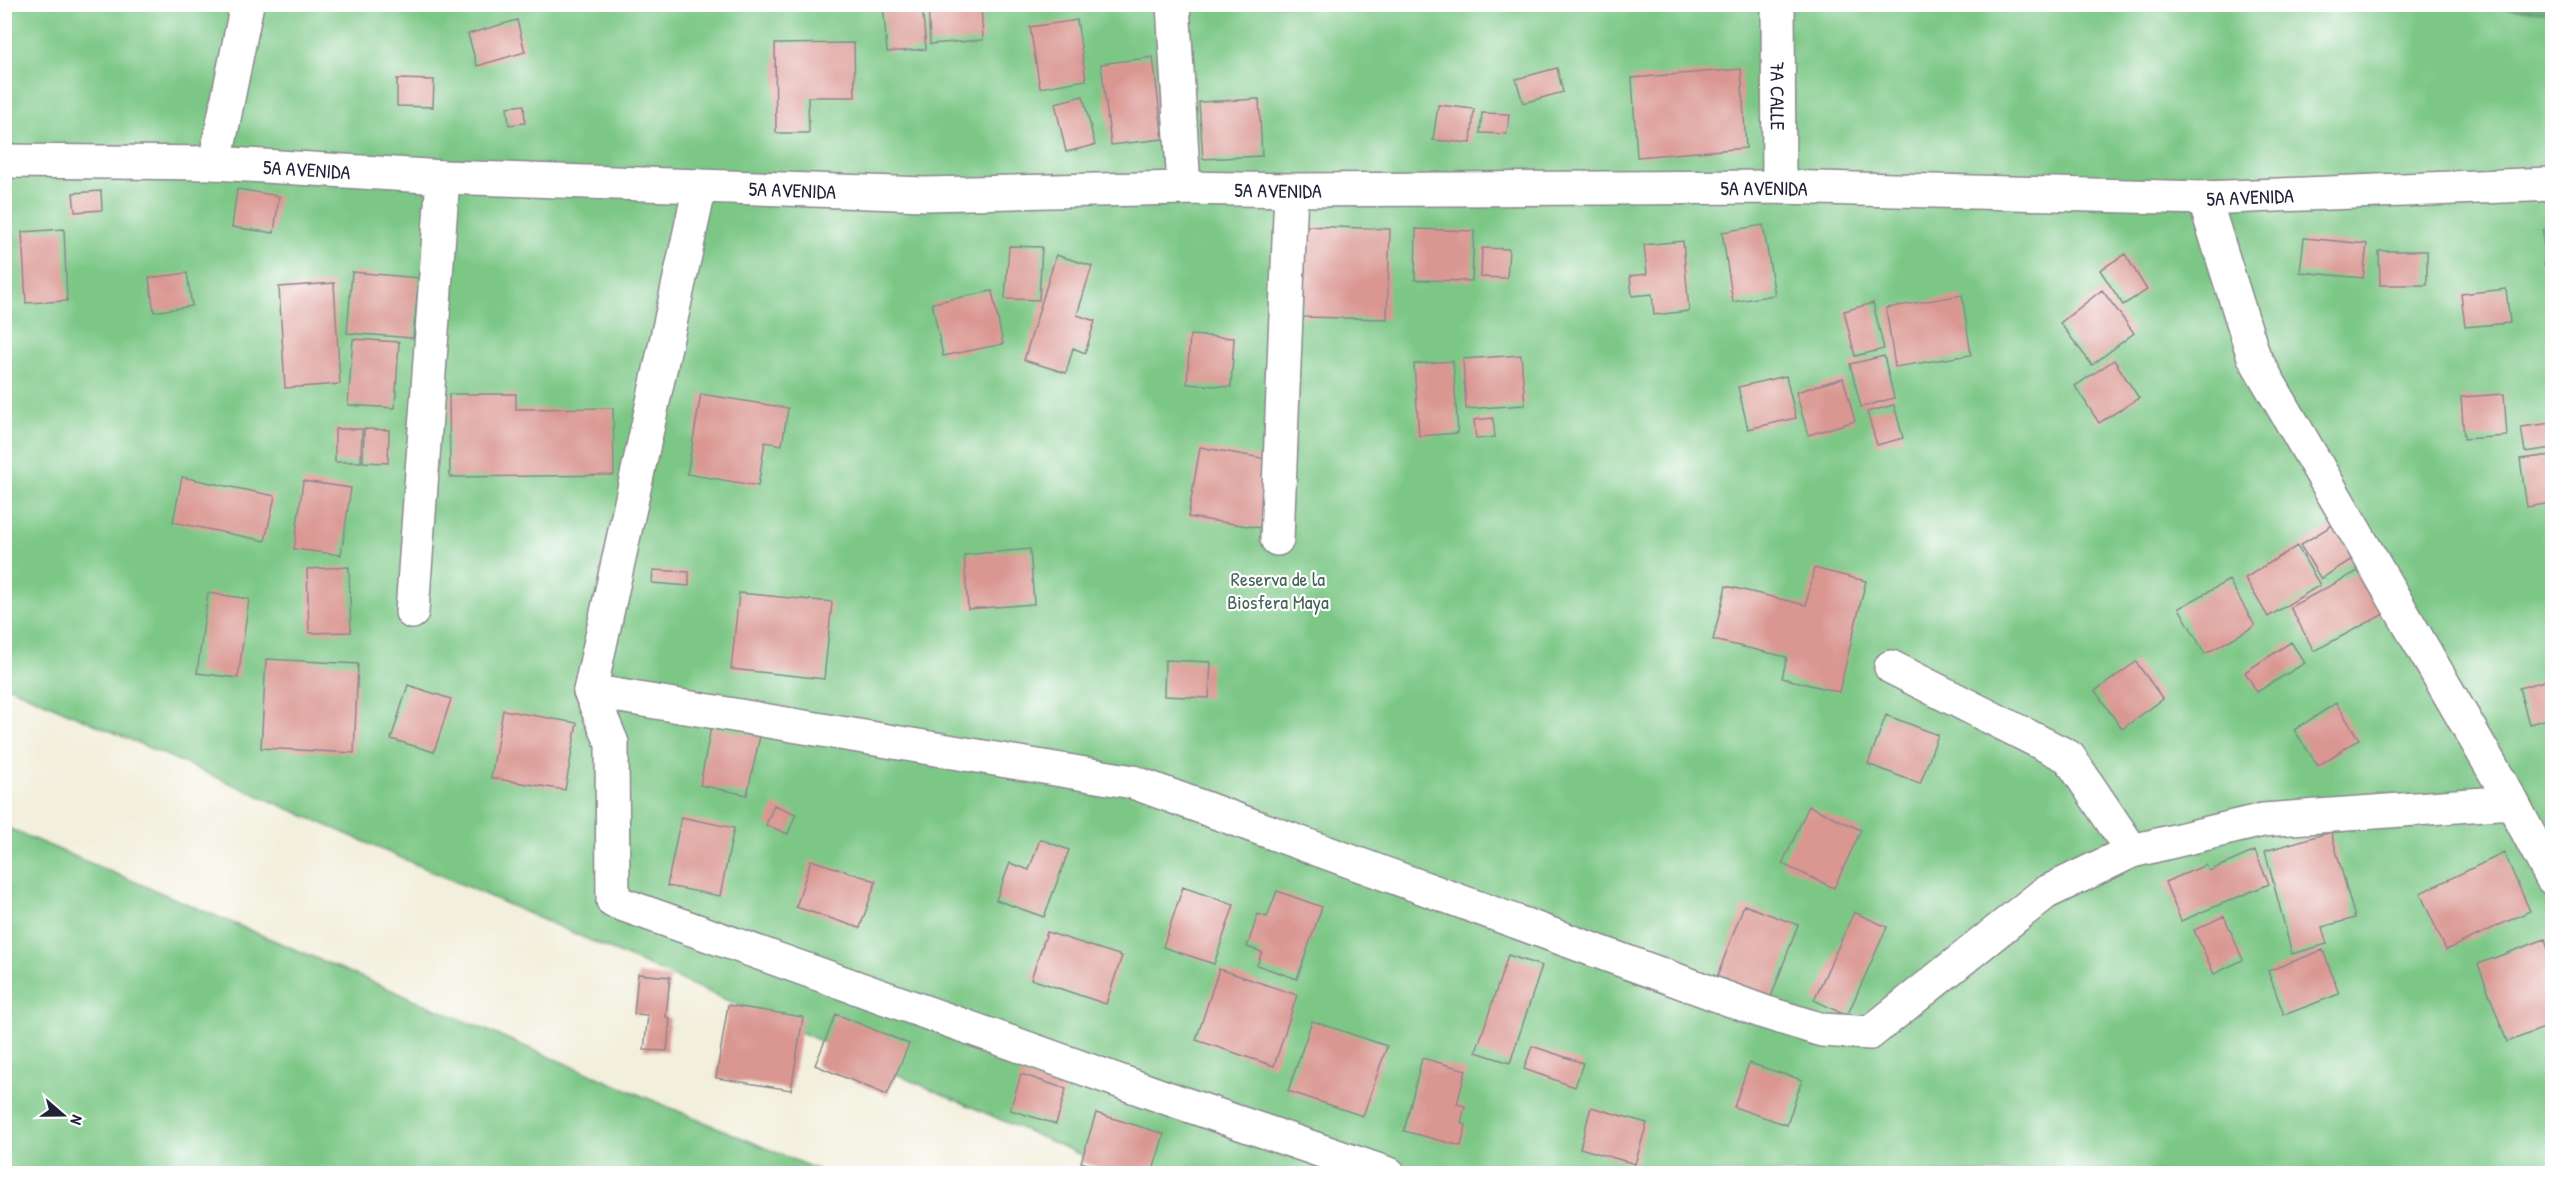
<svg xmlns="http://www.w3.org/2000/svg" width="2557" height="1178" font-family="'Patrick Hand',sans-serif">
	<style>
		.green { fill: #7cc786; stroke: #4f7460; stroke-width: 1.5 }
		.forest { fill: #65ac73; stroke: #446757; stroke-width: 1.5 }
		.building { fill: #da9792 }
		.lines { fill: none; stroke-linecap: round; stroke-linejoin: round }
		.minor-casing { stroke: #8a888c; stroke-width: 36 }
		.minor { stroke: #fff; stroke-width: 33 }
		.labels { text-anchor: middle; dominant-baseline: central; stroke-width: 4.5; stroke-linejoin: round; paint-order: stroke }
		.street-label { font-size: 20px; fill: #22223b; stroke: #fff }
		.park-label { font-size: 20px; fill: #466459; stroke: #fff }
	</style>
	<rect width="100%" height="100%" fill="#fff"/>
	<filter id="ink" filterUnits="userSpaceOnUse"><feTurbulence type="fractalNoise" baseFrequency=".0167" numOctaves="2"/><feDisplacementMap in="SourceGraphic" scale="12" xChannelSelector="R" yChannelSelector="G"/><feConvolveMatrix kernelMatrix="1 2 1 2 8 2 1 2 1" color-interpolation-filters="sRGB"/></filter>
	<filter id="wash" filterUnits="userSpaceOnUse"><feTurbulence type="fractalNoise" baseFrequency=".008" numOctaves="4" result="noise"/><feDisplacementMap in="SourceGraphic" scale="24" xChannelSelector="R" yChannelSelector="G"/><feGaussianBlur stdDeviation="1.35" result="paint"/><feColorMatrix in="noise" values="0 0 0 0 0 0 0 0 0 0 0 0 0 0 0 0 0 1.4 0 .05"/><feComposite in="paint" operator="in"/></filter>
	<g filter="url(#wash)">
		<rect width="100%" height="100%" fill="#f2efdc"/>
		<path class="green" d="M5,5h2547v1168h-1429l-1118,-488z
			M4,827h1l820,346h-820z"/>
		<path class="forest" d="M2433,5h119v7z"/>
		<g id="blocks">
			<path class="building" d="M883,4h39l4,45 -39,3z
				M928,4h53l2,36 -53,4z
				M517,20l8,32 -48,14 -9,-32z
				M1077,20l9,60 -46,8 -10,-61z
				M854,43l1,54h-47l1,36h-33l-1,-89z
				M1153,57l10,82 -52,6 -10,-81z
				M1557,68l6,24 -40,11 -7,-24z
				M1741,69l5,79 -109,9 -5,-79z
				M397,79l37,1 -1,27 -36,-1z
				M1083,96l12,49 -29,7 -11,-49z
				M1259,99l3,57 -59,3 -4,-57z
				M524,105l1,18 -16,2 -2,-18z
				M1438,105l36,4 -3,34 -38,-3z
				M1482,113l27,1 -2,20 -27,-1z
				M237,189l42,7 -5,37 -42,-6z
				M101,191l1,19 -27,2 -2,-19z
				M1763,225l12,70 -42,7 -11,-70z
				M1306,226l84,3 -3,90 -84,-2z
				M64,229l3,72 -41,2 -4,-71z
				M1416,229l58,2 -2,50 -57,-1z
				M2543,230h9v36h-8z
				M2304,238l63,6 -4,34 -63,-6z
				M1683,241l6,70 -35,4 -2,-21 -20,2 -2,-20 17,-2 -3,-29z
				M1009,246l33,1 -3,53 -34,-1z
				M1482,248l27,1 -2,29 -26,-1z
				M2379,251h48v34h-47z
				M2125,254l22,36 -24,15 -23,-35z
				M1056,255l36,11 -15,49 18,6 -10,32 -12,-5 -7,25 -42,-13z
				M352,272l67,6 -6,60 -66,-5z
				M187,273l5,33 -38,6 -5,-34z
				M334,283l6,101 -55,4 -6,-101z
				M2506,289l4,34 -45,4 -4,-33z
				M2102,290l32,43 -42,32 -32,-42z
				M992,291l11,53 -60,12 -11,-53z
				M1962,295l9,60 -76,12 -9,-59z
				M1873,303l11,46 -29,7 -11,-45z
				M1190,335l44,3 -3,49 -44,-3z
				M353,339l46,3 -4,66 -47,-3z
				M1521,355l4,50 -59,4 -3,-50z
				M1884,356l10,42 -33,9 -11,-43z
				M2114,360l25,38 -40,25 -24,-37z
				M1453,361l5,72 -39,3 -5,-72z
				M1786,376l10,42 -48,11 -10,-42z
				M1843,378l12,43 -47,14 -12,-43z
				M449,394h67v15l97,-1 1,67 -164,2z
				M701,394l87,14 -6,37 -17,-3 -7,44 -71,-12z
				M2504,394l3,42 -43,3 -3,-42z
				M1894,405l9,33 -26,7 -10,-33z
				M1493,418l2,19 -19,2 -2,-19z
				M2552,423v25l-27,4 -4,-25z
				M335,429h27l-1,33h-26z
				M364,429l25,1 -1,33 -25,-1z
				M1200,447l73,13 -12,68 -73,-11z
				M2552,455v48l-25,4 -7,-48z
				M182,477l93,19 -10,45 -92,-19z
				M303,481l48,7 -10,67 -47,-6z
				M2334,524l21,33 -34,22 -21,-34z
				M2297,546l23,39 -52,32 -23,-39z
				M1030,549l4,55 -66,5 -4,-54z
				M349,567l2,65 -42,1 -2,-64z
				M1814,568l52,13 -27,111 -57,-14 5,-21 -74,-17 13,-54 80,19z
				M653,570l36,2v14l-37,-3z
				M2360,570l24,44 -70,37 -24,-44z
				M2229,580l26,46 -50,28 -26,-46z
				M208,593l41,6 -11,79 -41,-5z
				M739,593l93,9 -8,77 -93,-10z
				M2291,642l14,21 -48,29 -12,-20z
				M266,659l92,5 -4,89 -93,-5z
				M1165,660l46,2 -2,36 -45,-2z
				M2136,662l27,37 -41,30 -27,-38z
				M2552,679v39l-23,6 -10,-36z
				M408,685l43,14 -17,53 -43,-13z
				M2336,703l23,36 -41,27 -24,-36z
				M503,710l74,13 -12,67 -74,-12z
				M1886,715l52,20 -18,49 -52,-20z
				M711,727l49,9 -13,59 -47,-10z
				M774,805l22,9 -8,20 -22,-9z
				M1809,806l52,24 -27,58 -52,-24z
				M681,817l53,11 -14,68 -53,-10z
				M2331,832l24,86 -33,9 5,17 -35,10 -27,-103z
				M1040,839l29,11 -25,67 -48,-17 14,-37 19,7z
				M2255,851l14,33 -88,37 -16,-39 41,-17 3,6z
				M2504,853l26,58 -84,39 -26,-57z
				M811,860l65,21 -16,47 -64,-21z
				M1183,887l51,18 -20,59 -51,-17z
				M1277,891l45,16 -25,72 -40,-14 5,-13 -15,-5 11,-33 9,3z
				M1744,905l54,20 -27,72 -54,-20z
				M1854,912l33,15 -40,89 -33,-16z
				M2224,916l19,44 -29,14 -20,-44z
				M1047,932l75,24 -16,48 -75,-25z
				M2545,939l7,22v64l-45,17 -29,-78z
				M2323,950l16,44 -55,21 -16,-44z
				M1508,955l34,11 -32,97 -34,-11z
				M1219,969l78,26 -23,71 -78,-26z
				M638,974l32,3 -4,40 4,1 -3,33 -23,-1 4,-35 -14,-1z
				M728,1005l75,12 -12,73 -75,-12z
				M836,1014l73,30 -22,51 -72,-30z
				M1312,1021l75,25 -24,70 -75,-25z
				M1532,1046l51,17 -8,24 -51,-18z
				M1422,1058l44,12 -9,34 8,2 -4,17 5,2 -5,21 -57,-15z
				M1749,1063l53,17 -15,45 -53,-18z
				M1021,1074l45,15 -10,35 -46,-14z
				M1591,1107l56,16 -12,41 -55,-16z
				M1096,1113l68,21 -12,40h-33l-38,-12z"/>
		</g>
	</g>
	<g filter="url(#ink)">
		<use href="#blocks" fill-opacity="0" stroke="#8a888c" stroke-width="1.5"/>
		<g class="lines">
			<defs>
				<g id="minor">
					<path d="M1173,4l11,184"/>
					<path id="s1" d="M1778,4l1,183"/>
					<path id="s2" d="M4,161l211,2 228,14 482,17 259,-6 107,2 488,-3 425,11 348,-14"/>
					<path d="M215,163l32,-159"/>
					<path d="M700,186l-110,505 22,52 1,158 551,196 225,77"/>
					<path d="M2204,198l50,159 258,445 40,76"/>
					<path d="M1277,539l14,-349"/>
					<path d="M412,612l31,-435"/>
					<path d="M1891,667l178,90 63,94"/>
					<path d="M590,691l543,91 631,230 58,18 48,3 175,-140 87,-42 131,-31 249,-18"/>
				</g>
			</defs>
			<use href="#minor" class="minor-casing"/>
			<use href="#minor" class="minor"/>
		</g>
	</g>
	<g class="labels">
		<g class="street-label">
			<text stroke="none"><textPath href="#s1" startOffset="92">7A CALLE</textPath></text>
			<text stroke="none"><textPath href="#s2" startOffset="303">5A AVENIDA</textPath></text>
			<text stroke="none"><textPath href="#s2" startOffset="1761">5A AVENIDA</textPath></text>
			<text stroke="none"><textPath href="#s2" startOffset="789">5A AVENIDA</textPath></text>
			<text stroke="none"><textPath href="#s2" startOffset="1275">5A AVENIDA</textPath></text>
			<text stroke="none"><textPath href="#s2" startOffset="2247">5A AVENIDA</textPath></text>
		</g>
		<g class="park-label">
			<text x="1278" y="578">Reserva de la<tspan x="1278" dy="23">Biosfera Maya</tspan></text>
		</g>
	</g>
	<rect width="2557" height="1178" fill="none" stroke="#fff" stroke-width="24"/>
	<g transform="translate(63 1115) rotate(110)" stroke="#ffffff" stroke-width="4.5" paint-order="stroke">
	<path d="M0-4.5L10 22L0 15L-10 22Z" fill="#22223b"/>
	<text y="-9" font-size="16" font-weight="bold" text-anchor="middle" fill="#22223b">N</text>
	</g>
</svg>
